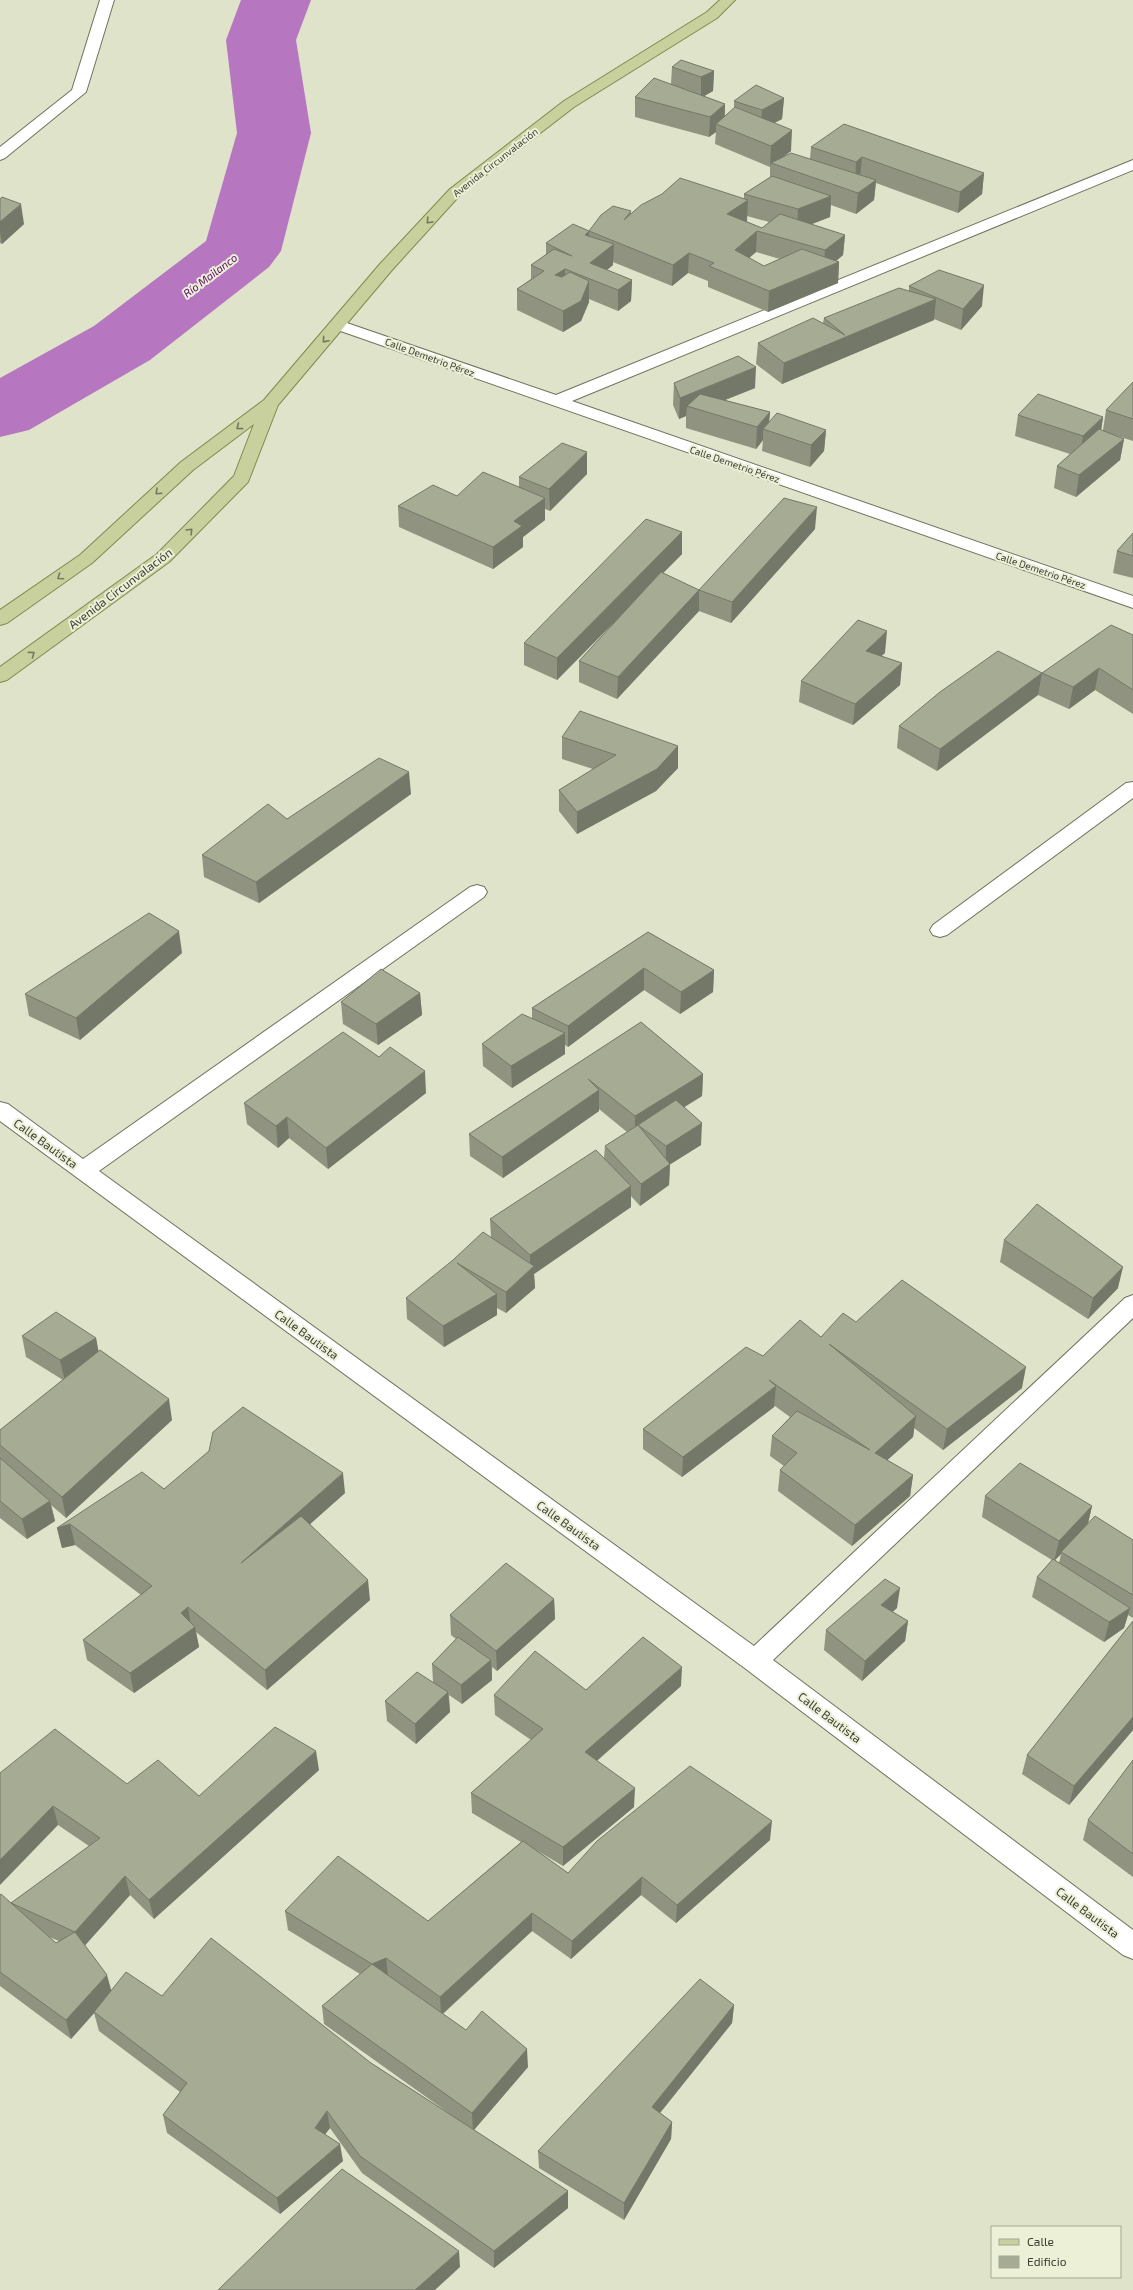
<svg xmlns="http://www.w3.org/2000/svg" width="1133" height="2290" font-family="'Exo 2',sans-serif">
	<style>
		.lines { fill: none; stroke-linecap: round; stroke-linejoin: round }
		.river { fill: #b676c0; fill-rule: evenodd }
		.minor-casing { stroke: #6e735d; stroke-width: 2 }
		.major-casing { stroke: #80894e; stroke-width: 2 }
		.minor { fill: #fff; fill-rule: evenodd }
		.major { fill: #c8d09d; fill-rule: evenodd }
		.wall { fill: #8f937f; fill-rule: evenodd }
		.shaded-wall { fill: #747868 }
		.building { fill: #a6ab94; stroke: #747868; fill-rule: evenodd }
		.oneway { stroke: #74785e }
		.labels { text-anchor: middle; dominant-baseline: central; stroke-width: 4; stroke-linejoin: round; paint-order: stroke }
		.far-street-label { font-size: 10px; fill: #3c3e34; stroke: #ebf0d7 }
		.far-water-label { font-size: 11px; font-style: italic; fill: #5d096a; stroke: #ebf0d7 }
		.street-label { font-size: 12px; fill: #3c3e34; stroke: #ebf0d7 }
	</style>
	<rect width="100%" height="100%" fill="#dee3ca"/>
	<g class="lines">
		<path class="river" d="M241,0h70l-15,40 15,93 -30,118 -12,16 -119,93 -121,70 -29,7v-59l94,-52 112,-85 31,-108 -11,-93z"/>
		<defs>
			<path id="minor" d="M100,0h14l-28,92 -81,66 -5,2v-13l72,-57z
				M1133,160v10l-561,231 561,195v12l-801,-280 -2,-3 2,-3h12l212,73z
				M1133,782v16l-186,137 -7,2 -7,-2 -3,-5 3,-5 193,-142z
				M477,885l7,2 3,5 -3,5 -385,274 655,475 371,-348 8,-3v23l-360,342 360,270v29l-10,-4 -377,-286 -746,-548v-19l8,2 75,55 387,-272z"/>
			<path id="major" d="M720,0h15l-18,18 -143,89 -114,88 -68,75 -114,135 -30,77 -79,80 -162,118 -7,2v-15l157,-113 77,-78 20,-52 -61,46 -101,93 -85,60 -7,2v-15l80,-55 101,-93 83,-62 116,-136 70,-75 114,-88 143,-89z"/>
		</defs>
		<use href="#minor" class="minor-casing"/>
		<use href="#major" class="major-casing"/>
		<use href="#minor" class="minor"/>
		<use href="#major" class="major"/>
	</g>
	<path class="wall" d="M672,67l42,4 -1,20 -9,5 21,8v12l9,-7v-8l50,-3 -2,21 -8,4 17,28 -9,7 28,1 1,-12 173,26 -2,21 -24,19 -82,-30 -2,17 -18,14 -25,-9 -1,12 -19,7 34,11 -2,20 -7,6 3,1 -1,21 -70,29 -60,-25v-6l-20,-8 -16,13 -59,-24v3l-6,5 25,10 -1,21 -13,10 -29,-12v3l-8,19 -18,11 -46,-22v-21l14,-10v-14l15,-10v-12l43,-12 42,-20v3l113,-15v-5l26,-17v-11v1l-55,-23 1,-12 -7,5 -74,-20v-20l36,-13zM747,216l22,6 -7,6 -16,-7h1zM756,252l24,7 -16,7 -15,-8z
		M0,199l24,25 -22,20 -2,-1z
		M909,286l73,20 -21,24 -27,-11v1l-152,64 -26,-20 2,-21 65,-20 1,-5 85,-27z
		M1133,382v59l-22,-7 13,5 -4,21 -44,37 -22,-9 3,-22 13,-12 -55,-18 3,-21 85,2 -2,13h2l3,-20z
		M674,383l81,5 -30,12 45,12 -1,11 57,7 -2,21 -14,16 -48,-16 1,-11 -7,9 -70,-21v-12l-7,3 -6,-14z
		M587,474l-37,37 -5,-2v11l-22,17v10l-30,22 -94,-42 -1,-21 59,-10 62,-9v-10z
		M815,529l-84,94 -32,-12 -82,88 -38,-17v-21l44,-48 -66,67 -33,-15v-22l158,-111v22l-19,19 36,17z
		M1133,533v45l-20,-5 4,-22z
		M1133,635v79l-38,-24 -26,19 -31,-14 -101,76 -40,-23 2,-22 143,-53z
		M885,653l-4,3 21,7 -2,22 -47,40 -54,-23 2,-21z
		M562,737l116,31 -22,23 -79,43 -18,-23v-21l34,-21 -31,-10z
		M411,794l-152,109 -55,-26 -2,-22 85,-36z
		M648,932l66,38 -1,22 -33,22 -36,-24 -76,57 -3,-2v9l-53,34 -29,-22 -1,-22 50,-26v-10z
		M182,953l-102,87 -51,-24 -4,-22z
		M420,993l2,22 -44,30 -35,-21 -2,-22z
		M641,1022l62,52 -1,22 -18,11 17,38 -31,19 -1,21 -29,21 -9,-10v11l-97,67 1,14 -29,25 -9,-5v7l-53,32 -37,-28 -1,-21 85,-61 -1,-18 114,-61 1,-12 22,-14 -28,-23v2l-96,67 -33,-22 -1,-22z
		M426,1093l-98,76 -39,-31 -11,10 -31,-24 -3,-21z
		M1004,1240l114,48 -30,31 -88,-57z
		M856,1322l166,66 -79,62 -29,-22 -1,9 -26,23 26,15 -3,21 -58,50 -74,-55 2,-21 4,-4 -14,-10 2,-20 18,-19 -15,-11 -1,1 -92,70 -39,-28v-20l120,-73 58,-19z
		M22,1336l74,2 2,13 74,69 -106,98 -15,-13 4,16 -28,18 -27,-21v-88l63,-50 -37,-23z
		M164,1489l181,4 -35,31 60,76 -103,90 -71,-58 3,15 -65,46 -47,-33 -4,-20 58,-45 -66,-50 -13,3 -5,-20z
		M985,1496l107,10 -4,18 45,16v78l-5,-3 -4,13 -20,14 -72,-45 5,-20 15,-17 -70,-43zM1061,1554l-2,9 -4,-3z
		M554,1599l1,20 -58,52 -5,-4v13l-30,24 -13,-9 1,17 -34,32 -29,-23 -2,-20 48,-19 -1,-18 24,-25 -5,-4 -1,-20z
		M897,1608l-5,4 16,9 -3,20 -43,40 -38,-31 2,-20z
		M1133,1621v109l-64,75 -47,-31 5,-19z
		M681,1686l-84,75 37,46 -71,59 -27,-16 32,23 202,-33 -94,83 -35,-28 -70,64 -39,-28 -89,83 23,16 62,37 -54,63 94,61v17l-74,60 -132,-95 -32,-45 -5,6 18,27 -63,53 -113,-81 -4,-18 17,-23 -81,-61 -5,-18 -23,26 -71,-53v-91l11,8 78,-57 -31,-21 -58,-52 127,11 72,12 120,-26 -165,149 -24,-24 -45,50 26,45 51,6 209,67 79,51 -126,-90 -2,-18 38,-32 -72,-44 -3,-19 143,10 93,-79 -49,-29 -1,-20 60,-53 -36,-25 -1,-20 92,-5zM49,1937l10,4 -3,2z
		M1133,1760v117l-50,-37 5,-20z
		M734,2005l-2,18 -72,90 12,9 -1,17 -47,81 -85,-52 -1,-17z"/>
	<path class="shaded-wall" d="M714,71l-1,20 -12,7v-21z
		M784,98l-2,21 -21,11 1,-20z
		M725,104l-1,20h-8v8l-7,5 1,-20z
		M792,130l-1,21 -18,13 -2,-1 -1,4 1,-21z
		M862,157l-2,21 -5,5 1,-21z
		M984,173l-2,21 -24,19 2,-21z
		M876,180l-2,20 -18,14 2,-21z
		M831,196l-1,21 -33,13 1,-21z
		M748,200l-1,21 -21,14 1,-21z
		M21,204l3,20 -22,20 -2,-12v-10z
		M589,231v20l-4,-16z
		M757,231l-1,21 -22,19 1,-21z
		M845,235l-2,20 -14,12 10,-5 -1,21 -70,29 1,-21 55,-22 1,-19z
		M614,244l-1,21 -19,15 -4,-17z
		M689,253l-1,20 -16,13 1,-21z
		M565,269v21l-10,-15z
		M632,280l-1,21 -13,10v-21z
		M589,281v21l-8,19 -18,11v-21z
		M984,285l-2,21 -21,24 2,-21z
		M936,299l-2,21 -152,64 2,-21z
		M756,367l-1,21 -55,22 -13,-4 -1,10 -7,3 1,-21z
		M770,412l-2,19 -5,-2v11l-7,9 1,-22z
		M1103,417l-3,21 -20,19 3,-21z
		M826,430l-2,21 -14,16 1,-22z
		M1124,439l-4,21 -44,37 3,-22z
		M587,452v22l-37,37 -1,-22z
		M545,498v22l-22,17v10l-30,22v-22l21,-26z
		M817,507l-2,22 -84,94 1,-21z
		M682,532v22l-125,126v-22z
		M699,590v21l-82,88 1,-22z
		M887,631l-2,22 -21,19 2,-21z
		M902,663l-2,22 -47,40 2,-21z
		M1099,668l-4,22 -26,19 4,-22z
		M1042,673l-4,22 -101,76 3,-22z
		M678,746v22l-22,23 -79,43v-22z
		M409,772l2,22 -152,109 -3,-21z
		M179,931l3,22 -102,87 -4,-22z
		M644,968v22l-76,57v-21z
		M714,970l-1,22 -33,22 1,-22z
		M420,993l2,22 -44,30 -2,-21z
		M565,1033v21l-53,34 -1,-22z
		M425,1071l1,22 -98,76 -2,-21z
		M703,1074l-1,22 -56,35 -8,-6 -3,13v-22z
		M599,1090v21l-96,67 -1,-21z
		M287,1117l2,21 -11,10 -2,-22z
		M702,1123l-1,22 -35,22v-21z
		M670,1164l-1,21 -29,21 1,-22z
		M631,1186v21l-97,67 1,14 -29,25v-21l24,-22v-15z
		M1123,1267l-5,21 -30,31 5,-21z
		M497,1294v21l-53,32 -1,-21z
		M96,1338l4,21 -35,22 -5,-21z
		M1026,1367l-4,21 -79,62 4,-21z
		M776,1386l-2,21 -92,70 1,-20z
		M169,1399l3,21 -106,98 -4,-21z
		M916,1416l-3,21 -41,37 3,-21z
		M343,1473l2,20 -101,90 -3,-20z
		M913,1475l-3,21 -58,50 3,-21z
		M50,1501l5,20 -28,18 -5,-20z
		M1092,1506l-5,21 -26,25v2l-7,7 5,-20z
		M70,1524l5,21 -13,3 -5,-20z
		M368,1580l2,20 -103,90 -2,-20z
		M900,1588l-3,20 -19,17 3,-20z
		M554,1599l1,20 -58,52 -1,-20z
		M188,1607l3,20 -10,-14z
		M1130,1608l-6,20 -20,14 5,-20z
		M908,1621l-3,20 -43,40 3,-20z
		M195,1627l4,20 -65,46 -4,-20z
		M491,1660l1,20 -30,24 -1,-19z
		M682,1667l-1,19 -96,85v-19z
		M448,1692l2,20 -34,32 -1,-20z
		M1133,1717v13l-64,75 5,-19z
		M316,1751l3,19 -165,149 -5,-19z
		M635,1788l-1,19 -71,59v-19z
		M53,1806l5,19 -58,60v-25z
		M772,1821l-2,19 -94,83 1,-18z
		M125,1876l5,19 -50,56 -5,-19z
		M642,1877l-1,18 -70,64 1,-18z
		M532,1913v18l-91,84 -1,-18z
		M386,1958l2,18 -16,-12z
		M107,1975l5,18 -41,46 -5,-19z
		M734,2005l-2,18 -81,101 1,-17z
		M527,2049l1,18 -55,64 -1,-18z
		M327,2111l3,17 -13,17 -2,-17z
		M672,2122l-1,17 -47,81v-17z
		M340,2144l3,17 -63,53 -3,-16z
		M568,2191v17l-74,60v-17z
		M459,2251l1,16 -25,23h-20z"/>
	<path class="building" d="M681,60l33,11 -13,6 -29,-10z
		M654,78l71,26 -15,13 -75,-20z
		M756,85l28,13 -22,12 -28,-9z
		M735,107l57,23 -21,16 -55,-22z
		M844,124l140,49 -24,19 -98,-35 -6,5 -45,-15z
		M791,153l85,27 -18,13 -87,-30z
		M772,176l59,20 -33,13 -54,-15z
		M680,178l68,22 -21,14 35,14 18,-14 65,21 -20,15 -68,-19 -22,19 29,16 38,-17 37,13 -70,29 -60,-25 5,-3 -25,-10 -16,12 -84,-34 -4,4 29,9 -24,19 42,17 -14,10 -53,-21 -10,6 7,2 8,-5 19,9 -8,20 -18,10 -46,-22 27,-18 -13,-6 23,-16 18,7 -26,-13 27,-19 16,7 12,-16 12,-9 18,5 -7,9 17,-15 21,-11z
		M2,197l19,7 -21,18v-23z
		M939,270l45,15 -21,24 -54,-23z
		M899,288l37,11 -152,64 -26,-20 55,-25 32,17 -21,-17z
		M738,356l18,11 -76,31 -6,-15z
		M1133,382v37l-27,-9z
		M700,394l70,18 -13,15 -70,-21z
		M1038,394l65,23 -20,19 -65,-21z
		M777,413l49,17 -15,15 -48,-16z
		M1099,429l25,10 -45,36 -22,-9z
		M562,443l25,9 -38,37 -30,-12z
		M483,472l62,26 -31,23 8,5 -29,21 -95,-41 35,-21 24,11z
		M784,498l33,9 -85,95 -33,-12 -81,87 -39,-16 82,-89 38,18z
		M646,519l36,13 -125,126 -33,-15z
		M1133,533v23l-16,-5z
		M858,620l29,11 -21,20 36,12 -47,41 -54,-23z
		M1111,625l22,10v55l-34,-22 -26,19 -31,-14z
		M998,651l44,22 -102,76 -41,-23 41,-34z
		M580,711l98,35 -21,23 -80,43 -18,-22 57,-35 -54,-18z
		M379,758l30,14 -153,110 -54,-27 66,-51 19,15z
		M149,913l30,18 -103,87 -51,-24z
		M648,932l66,38 -33,22 -37,-24 -76,58 -36,-18z
		M381,969l39,24 -44,31 -35,-22z
		M522,1014l43,19 -54,33 -29,-22z
		M641,1022l62,52 -68,42 -47,-37 11,11 -97,67 -33,-23z
		M343,1032l36,25 11,-10 35,24 -99,77 -39,-31 -11,9 -32,-23z
		M676,1100l26,23 -36,23 -28,-21z
		M638,1125l32,39 -29,20 -36,-38z
		M596,1150l35,36 -101,69 -40,-36z
		M1037,1204l86,63 -30,31 -89,-58z
		M483,1232l51,34 -28,26 -49,-29 40,31 -54,32 -37,-28 47,-38z
		M902,1280l124,87 -79,62 -118,-85 87,72 -41,37 38,22 -58,50 -75,-55 17,-17 -25,-17 25,-25 73,39 -101,-70 7,6 -93,71 -40,-28 103,-82 17,9 37,-36 21,17 22,-24 13,9z
		M56,1312l40,26 -36,22 -38,-24z
		M100,1350l69,49 -107,98 -62,-52v-15z
		M243,1407l100,66 -102,90 60,-47 67,64 -103,90 -77,-63 -7,6 14,14 -65,46 -47,-33 69,-54 -82,-62 -13,4 85,-56 22,17 45,-38 4,-19z
		M0,1458l50,43 -28,18 -22,-18z
		M1020,1463l72,43 -33,35 -74,-45z
		M1095,1516l38,24v55l-72,-43z
		M1053,1559l77,49 -21,14 -72,-45z
		M506,1563l48,36 -58,52 -46,-36z
		M885,1579l15,9 -19,17 27,16 -43,40 -39,-31z
		M1133,1621v96l-59,69 -47,-31z
		M458,1637l33,23 -30,25 -29,-21z
		M643,1637l39,30 -97,85 50,36 -72,59 -92,-54 72,-64 -49,-34 41,-44 51,39z
		M417,1672l31,20 -33,32 -30,-23z
		M275,1727l41,24 -167,149 -24,-24 -50,56 32,43 -41,45 -66,-48v-77l1,-1 10,9 89,-65 -47,-32 -53,54v-87l55,-44 72,55 31,-24 41,36zM11,1903l64,29 -19,11z
		M1133,1760v94l-45,-34z
		M690,1766l82,55 -95,84 -35,-28 -70,64 -40,-28 -92,84 -54,-39 -14,6 -87,-53 53,-55 90,65 95,-80 45,32 29,-32z
		M211,1938l160,125 197,128 -74,60 -134,-95 -33,-45 -12,17 25,16 -63,54 -114,-83 24,-32 -93,-71 32,-40 36,24z
		M372,1964l94,66 16,-19 45,38 -55,64 -150,-107z
		M700,1979l34,26 -82,102 20,15 -48,81 -86,-52z
		M342,2169l117,82 -44,39h-197z"/>
	<defs><path id="oneway-chevron" d="M-2-3.5L2.5 0L-2 3.5" fill="none" stroke-width="1.6" stroke-linecap="round" stroke-linejoin="round"/></defs>
	<g class="oneway">
		<use href="#oneway-chevron" transform="translate(429 221) rotate(133)"/>
		<use href="#oneway-chevron" transform="translate(325 340) rotate(131)"/>
		<use href="#oneway-chevron" transform="translate(239 427) rotate(143)"/>
		<use href="#oneway-chevron" transform="translate(158 492) rotate(137)"/>
		<use href="#oneway-chevron" transform="translate(190 531) rotate(-45)"/>
		<use href="#oneway-chevron" transform="translate(60 577) rotate(145)"/>
		<use href="#oneway-chevron" transform="translate(32 654) rotate(-36)"/>
	</g>
	<g class="labels">
		<g class="far-street-label">
			<text transform="translate(495 162) rotate(-38)">Avenida Circunvalación</text>
			<text transform="translate(430 357) rotate(20)">Calle Demetrio Pérez</text>
			<text transform="translate(735 464) rotate(19)">Calle Demetrio Pérez</text>
			<text transform="translate(1041 570) rotate(19)">Calle Demetrio Pérez</text>
		</g>
		<g class="far-water-label">
			<text transform="translate(210 275) rotate(-37)">Río Mailanco</text>
		</g>
		<g class="street-label">
			<text transform="translate(120 588) rotate(-37)">Avenida Circunvalación</text>
			<text transform="translate(46 1143) rotate(36)">Calle Bautista</text>
			<text transform="translate(307 1334) rotate(36)">Calle Bautista</text>
			<text transform="translate(569 1525) rotate(36)">Calle Bautista</text>
			<text transform="translate(830 1717) rotate(37)">Calle Bautista</text>
			<text transform="translate(1088 1912) rotate(37)">Calle Bautista</text>
		</g>
	</g>
	<rect x="991" y="2226" width="130" height="52" fill="#ebf0d7" stroke="#a5a996"/>
	<rect x="999" y="2239" width="20" height="6" fill="#c8d09d" stroke="#a5a996"/>
	<text x="1027" y="2246" font-size="12" fill="#3c3e34">Calle</text>
	<rect x="999" y="2256" width="20" height="12" fill="#a6ab94" stroke="#a5a996"/>
	<text x="1027" y="2266" font-size="12" fill="#3c3e34">Edificio</text>
</svg>
